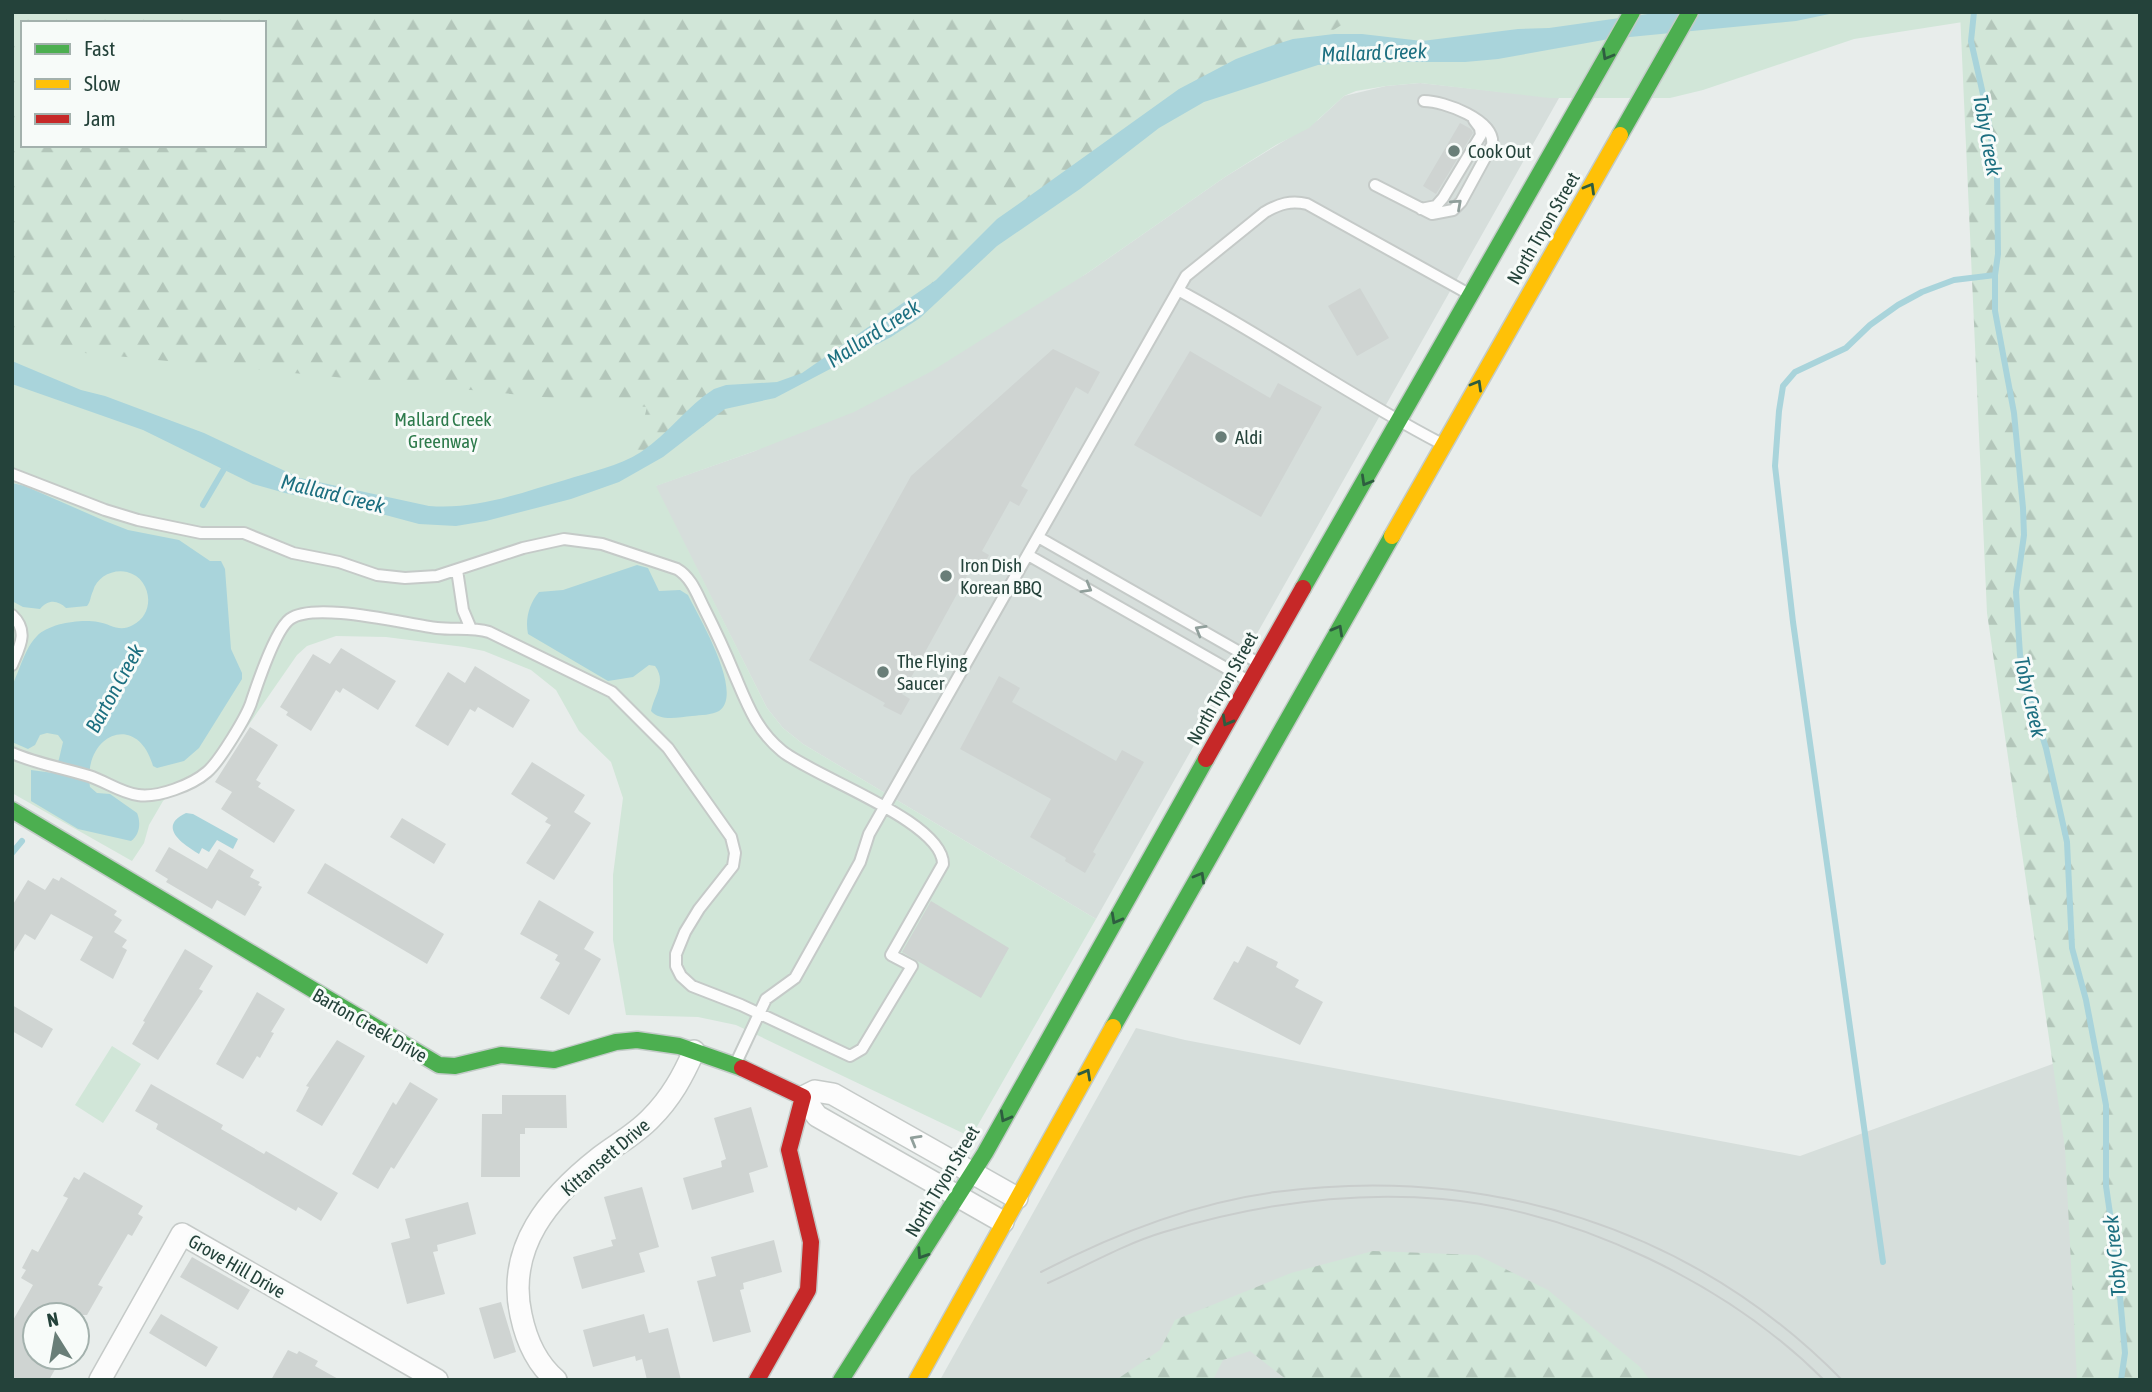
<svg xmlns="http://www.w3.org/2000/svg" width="2152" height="1392" font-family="'Asap Condensed',sans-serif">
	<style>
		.built { fill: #d6dedb }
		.green { fill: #d1e6d8 }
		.forest { fill: url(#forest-firs); fill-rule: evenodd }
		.water { fill: #a9d4db }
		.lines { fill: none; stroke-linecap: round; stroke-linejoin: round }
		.stream { stroke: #a9d4db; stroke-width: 6 }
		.building { fill: #cfd4d2 }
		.lane-casing { stroke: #c5cac8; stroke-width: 14 }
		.street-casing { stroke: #c5cac8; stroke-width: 24 }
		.fast-casing { stroke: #c3cbc8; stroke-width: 19 }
		.slow-casing { stroke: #c3cbc8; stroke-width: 19 }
		.jam-casing { stroke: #c3cbc8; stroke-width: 19 }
		.lane { stroke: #fcfcfc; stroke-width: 10 }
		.street { stroke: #fcfcfc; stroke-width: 21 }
		.fast { stroke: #4caf50; stroke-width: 16 }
		.slow { stroke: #ffc107; stroke-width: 16 }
		.jam { stroke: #c62828; stroke-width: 16 }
		.tram { stroke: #c9cdcc; stroke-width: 2 }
		.oneway { stroke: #2e5d40 }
		.oneway2 { stroke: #909f9b }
		.poi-dot { fill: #697e78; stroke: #f7fbf9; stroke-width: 2.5 }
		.labels { text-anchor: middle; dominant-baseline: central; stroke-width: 6; stroke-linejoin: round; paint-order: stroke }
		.poi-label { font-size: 19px; fill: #24423a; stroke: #f7fbf9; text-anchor: start }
		.street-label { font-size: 19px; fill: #24423a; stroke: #f7fbf9 }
		.park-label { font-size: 19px; fill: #2d7a4b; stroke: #f7fbf9 }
		.water-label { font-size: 21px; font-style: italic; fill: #1c6f80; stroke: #f7fbf9 }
	</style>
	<defs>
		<pattern id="forest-firs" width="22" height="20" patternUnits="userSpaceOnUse" patternTransform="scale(1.75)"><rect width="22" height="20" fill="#d1e6d8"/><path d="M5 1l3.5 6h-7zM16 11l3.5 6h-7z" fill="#b3c6ba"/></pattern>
	</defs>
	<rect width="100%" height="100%" fill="#e8edeb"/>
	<path class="built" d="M1420,83l139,15 -463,821 -293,-175 -20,-16 -16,-20 -112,-222 100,-35 331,-177 139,-97 93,-57 26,-24 42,-10z
		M1136,1028l49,12 615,116 340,-124v348h-1200z"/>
	<path class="green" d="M1112,12h915l-173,27 -151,51 -33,8h-121l-129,-15 -34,3 -30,5 -12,5 -35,32 -33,17 -51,32 -139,97 -154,97 -78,41 -99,39 -99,35 111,222 16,20 20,16 293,175 -125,218 -235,-112 -38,-8 -72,-2 -13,-75v-65l10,-77 -12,-36 -32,-31 -23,-41 -25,-20 -47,-19 -20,-4 -78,-10 -50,-1 -29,10 -10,9 -79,114 -14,14 -33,11 -8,7 -14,24 -5,18 -12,18 -120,-68v-602z
		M112,1046l29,18 -38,59 -28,-18z"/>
	<path class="forest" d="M12,12h1350l-68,43 -74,33 -81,47 -223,174 -161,95 -120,50 12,-47 -635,-61zM23,23h241v122h-241z
		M1960,12h180v1368h-63l-12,-232 -78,-535z
		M1373,1251l104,4 71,35 92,77 10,13h-363l-37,-29 -27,9 -10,20h-97l44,-30 15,-30 116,-47z"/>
	<path class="water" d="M1662,12h177l-43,9 -187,18 -111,20 -33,3h-104l-43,3 -114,37 -45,26 -79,61 -83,57 -77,72 -29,19 -116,61 -50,11 -62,48 -44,25 -48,17 -85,22 -30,5 -37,-2 -56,-15 -78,-16 -32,-9 -110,-54 -131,-46v-23l69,29 24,6 99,37 96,45 129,28c48,4 91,-13 136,-26 25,-8 54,-14 76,-28 27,-18 46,-46 73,-63l12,-4 51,-3 25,-9 134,-93 61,-61 20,-14 162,-116 57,-30 32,-12 25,-8 41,-5h28l60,7 96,-12 31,-1z
		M12,483l13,3 80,35 23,9 51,10 31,21h11l4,8 6,80 11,24v6l-43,69 -15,13 -27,7 -4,-2c-16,-56 -71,-31 -63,21l7,6 13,1 27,19c4,9 3,22 -6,28l-53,-12 -47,-28v-31l22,3 6,-14 4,-17 -5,-7 -11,-2 -7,2 -5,10 -7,4 -16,-7c0,-17 -2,-36 0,-53 1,-7 5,-14 7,-20 5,-12 9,-24 18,-33 13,-13 44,-17 61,-14 13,2 21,11 35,3 23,-11 19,-47 -6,-53 -15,-3 -30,5 -34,19 -3,6 -2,10 -6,15l-21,2c-8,-8 -18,-9 -26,1l-17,-2 -11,-6z
		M637,565l11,3 11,23 21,-1 8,5c10,21 57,98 31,116 -7,4 -18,4 -27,5 -13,1 -31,6 -41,-5 3,-16 16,-29 4,-45l-6,-1 -16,12 -25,4 -80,-47c-3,-15 1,-30 11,-42l24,-2z
		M186,813l7,1 45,25 -5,10 -16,-9 -8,12 -7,-4 -3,6c-15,-9 -43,-27 -13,-41z"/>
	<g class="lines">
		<path class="stream" d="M1974,12l-3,29 16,71 10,63 1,79 -3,21v36l19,102 9,95 1,27 -8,57 4,63 3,19 23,74 21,94 5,106 14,52 20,105v81l11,76 8,91 -4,27
			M203,505l24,-41
			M12,853l10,-12
			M1883,1262l-90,-640 -18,-156 4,-55 4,-25 12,-14 51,-24 24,-23 28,-20 24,-13 32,-12 41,-5"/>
	</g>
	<path class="building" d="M1460,123l11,6 2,4 -37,61 -13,-8z
		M1360,288l29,50 -32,18 -29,-50z
		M1053,349l47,23 -12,22 -12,-7 -55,99 7,4 -9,16 -9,-5 -28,50 7,4 -8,15 -8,-5 -71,129 8,5 -9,16 -18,-9 2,-3 -76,-43 102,-184z
		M1190,351l80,47 8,-15 44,24 -61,110 -127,-72z
		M341,648l55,33 -18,29 -35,-22 -3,5 -4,-3 -25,41 -25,-16 2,-3 -8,-5 33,-53 17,10z
		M475,666l55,34 -17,28 -35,-21 -3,5 -5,-3 -22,37 -33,-20 33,-54 17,11z
		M999,676l21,12 -8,14 104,59 6,-11 22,12 -51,90 3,2 -11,19 -20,-12 1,-3 -36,-21 21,-38 -91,-50z
		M250,727l28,18 -22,35 5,3 -3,4 37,23 -21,33 -53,-34 11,-17 -17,-10z
		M532,762l53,33 -11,17 17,11 -37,57 -28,-17 25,-38 -6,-3 3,-4 -37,-24z
		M402,818l44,26 -12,20 -44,-27z
		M169,847l38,22 12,-20 35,21 -4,7 10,5 -2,3 4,2 -17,29 -28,-16 -5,9 -46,-27 2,-3 -13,-8z
		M325,863l119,71 -17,30 -120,-71z
		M61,877l56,34 -3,4 8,5 -8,12 13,8 -5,7 5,3 -14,29 -33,-19 13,-23 -42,-23 -16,26 -10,-6 -13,21v-49l16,-26 17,10 8,-12 6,3z
		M539,900l55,32 -10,17 17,10 -32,56 -29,-17 20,-35 -5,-3 3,-5 -38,-21z
		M931,901l78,47 -28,50 -79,-46z
		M1247,946l31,16 -2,5 23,13 -4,7 28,15 -23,43 -87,-46 21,-38 4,2z
		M185,949l28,17 -14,23 4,2 -45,69 -26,-16 13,-22 -2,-1z
		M257,992l28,17 -14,23 3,1 -14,25 -3,-2 -14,23 -27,-15z
		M12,1005l41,24 -11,19 -30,-17z
		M337,1040l28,16 -43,70 -26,-15 13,-24 -3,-1z
		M410,1082l28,17 -44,70 -3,-2 -13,22 -26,-15 41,-72 3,3z
		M151,1084l72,41 -2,4 43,25 2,-3 72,42 -17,28 -23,-14 -2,4 -140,-82 2,-5 -23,-13z
		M502,1095h64l1,33h-42v6h-5v43h-39l1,-63h20z
		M751,1107l17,60 -19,6 5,19 -62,18 -9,-32 39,-11 -1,-6 5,-2 -12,-41z
		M84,1172l59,34 -5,8 5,3 -11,19 -4,-2 -30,51 5,2 -16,28h-52v42h27l-13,23h-37v-58l21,-37 -12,-7 5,-8 -4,-2 10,-19 6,3 30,-54 -5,-2 11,-19 5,3z
		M642,1187l17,60 -20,6 6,19 -63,17 -9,-32 40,-11 -2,-6 5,-1 -12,-42z
		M468,1202l8,32 -39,11 1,6 -5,1 12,42 -38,10 -16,-61 19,-5 -5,-19z
		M774,1240l8,32 -39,11 1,6 -4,1 11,42 -38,10 -16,-61 19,-5 -5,-19z
		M192,1257l58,33 -12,20 -58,-33z
		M501,1302l15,50 -22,7 -15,-51z
		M161,1314l57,33 -12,20 -57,-34z
		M644,1314l5,19 19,-5 13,52h-34l-5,-21 -6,2 -1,-5 -42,11 -10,-37z
		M288,1350l9,4 2,-3 19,10 -3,5 25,14h-69z"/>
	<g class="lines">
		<defs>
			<path id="lane" d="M1375,185l57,29 21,-4 8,-8 31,-57c4,-25 -48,-44 -68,-44
				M1421,209l15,-3 7,-8 38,-63 -1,-7 -6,-8
				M1178,290c90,48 173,107 264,154
				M12,474l93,36 33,10 63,13h43l49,20 46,9 38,13 28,3 32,-2 86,-28 41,-9 38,5 75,25c14,8 20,25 27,39 10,20 20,41 29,63 13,30 22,58 49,80 32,26 161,70 161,113l-52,91 21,11 -50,83 -12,7 -109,-51 -49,-19 -11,-10 -5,-10v-12l9,-22 14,-23 34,-43 2,-13 -4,-16 -63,-89 -56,-56 -123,-60c-16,-5 -35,-2 -52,-4 -32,-4 -122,-27 -147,-9 -14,10 -32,63 -38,81 -4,15 -33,62 -45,72 -15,13 -49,26 -69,23 -17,-2 -33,-14 -49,-19 -26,-8 -52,-12 -77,-23
				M1038,537l219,125
				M1028,555l219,125
				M457,570l6,40 8,19
				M12,615c17,16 8,31 0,50
				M735,1065l31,-66 29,-21 65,-116 9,-28 317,-558 79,-64c14,-8 26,-12 42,-8l162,90"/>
			<path id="street" d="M1003,1222l-186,-106 -14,-19 12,-6 18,3 184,104
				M100,1380l82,-146 255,146
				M556,1380c-19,-16 -30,-41 -35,-65 -15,-68 28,-118 79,-158 17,-13 36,-23 51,-39 20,-20 32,-42 43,-67"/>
			<path id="fast" d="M1620,135l70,-123
				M1303,588l329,-576
				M12,810l427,255 16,1 46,-11 53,5 62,-18 21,-2 42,6 63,22
				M1113,1027l279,-491
				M841,1380l144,-227 221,-394"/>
			<path id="slow" d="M1392,536l228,-401
				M917,1380l196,-353"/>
			<path id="jam" d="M1206,759l97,-171
				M742,1068l61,29 -14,53 22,92 -3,48 -51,90"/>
		</defs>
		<use href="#lane" class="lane-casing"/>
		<use href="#street" class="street-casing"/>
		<use href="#fast" class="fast-casing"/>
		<use href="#slow" class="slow-casing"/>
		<use href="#jam" class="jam-casing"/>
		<use href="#lane" class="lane"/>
		<use href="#street" class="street"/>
		<use href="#fast" class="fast"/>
		<use href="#slow" class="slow"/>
		<use href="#jam" class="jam"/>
		<path class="tram" d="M1041,1272c73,-38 152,-69 234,-80 211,-28 417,35 567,188
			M1048,1283c38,-17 76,-39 116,-51 89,-27 185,-41 278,-33 135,12 286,85 382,181"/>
	</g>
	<defs><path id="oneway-chevron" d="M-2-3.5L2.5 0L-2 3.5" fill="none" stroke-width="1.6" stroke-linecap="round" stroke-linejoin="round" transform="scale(1.75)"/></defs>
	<g class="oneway">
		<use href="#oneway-chevron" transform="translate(1607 55) rotate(120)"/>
		<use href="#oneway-chevron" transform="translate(1590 188) rotate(-60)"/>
		<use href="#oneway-chevron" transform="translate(1477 385) rotate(-60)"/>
		<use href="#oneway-chevron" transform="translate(1366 481) rotate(120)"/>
		<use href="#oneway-chevron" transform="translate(1338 630) rotate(-61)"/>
		<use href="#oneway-chevron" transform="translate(1227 721) rotate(119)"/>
		<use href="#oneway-chevron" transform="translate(1200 877) rotate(-60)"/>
		<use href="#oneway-chevron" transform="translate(1116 919) rotate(119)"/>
		<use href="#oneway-chevron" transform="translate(1086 1074) rotate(-61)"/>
		<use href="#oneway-chevron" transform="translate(1005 1117) rotate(119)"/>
		<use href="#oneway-chevron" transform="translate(922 1254) rotate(123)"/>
	</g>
	<g class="oneway2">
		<use href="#oneway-chevron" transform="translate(1457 204) rotate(-42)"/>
		<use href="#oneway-chevron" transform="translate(1087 588) rotate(30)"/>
		<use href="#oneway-chevron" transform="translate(1200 630) rotate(-150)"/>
		<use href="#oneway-chevron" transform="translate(915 1140) rotate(-150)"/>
	</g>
	<g class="poi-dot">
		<circle cx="1454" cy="151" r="7"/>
		<circle cx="1221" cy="437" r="7"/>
		<circle cx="946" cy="576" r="7"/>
		<circle cx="883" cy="672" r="7"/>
	</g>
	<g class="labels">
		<g class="poi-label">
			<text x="1468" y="151">Cook Out</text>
			<text x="1235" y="437">Aldi</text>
			<text x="960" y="565">Iron Dish<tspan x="960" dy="22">Korean BBQ</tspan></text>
			<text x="897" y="661">The Flying<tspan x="897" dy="22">Saucer</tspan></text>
		</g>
		<g class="street-label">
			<text transform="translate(1543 228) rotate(-60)">North Tryon Street</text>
			<text transform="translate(1222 688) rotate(-61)">North Tryon Street</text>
			<text transform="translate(370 1025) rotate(30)">Barton Creek Drive</text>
			<text transform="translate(605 1157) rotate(-40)">Kittansett Drive</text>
			<text transform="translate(942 1181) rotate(-59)">North Tryon Street</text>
			<text transform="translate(237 1266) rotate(30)">Grove Hill Drive</text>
		</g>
		<g class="park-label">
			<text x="443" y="419">Mallard Creek<tspan x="443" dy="22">Greenway</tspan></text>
		</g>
		<g class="water-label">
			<text transform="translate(1374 52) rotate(-2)">Mallard Creek</text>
			<text transform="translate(1988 135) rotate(80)">Toby Creek</text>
			<text transform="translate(873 333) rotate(-33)">Mallard Creek</text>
			<text transform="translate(333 493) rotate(14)">Mallard Creek</text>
			<text transform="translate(114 688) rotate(-61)">Barton Creek</text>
			<text transform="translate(2031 697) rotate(77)">Toby Creek</text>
			<text transform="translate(2114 1256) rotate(-96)">Toby Creek</text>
		</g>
	</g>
	<rect width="2152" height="1392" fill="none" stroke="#24423a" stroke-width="28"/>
	<rect x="21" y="21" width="245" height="126" fill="#f7fbf9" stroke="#a3b1ad" stroke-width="2"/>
	<rect x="35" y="44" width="35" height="10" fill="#4caf50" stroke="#a3b1ad" stroke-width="2"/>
	<text x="84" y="56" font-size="21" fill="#24423a">Fast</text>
	<rect x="35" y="79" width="35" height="10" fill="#ffc107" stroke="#a3b1ad" stroke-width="2"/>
	<text x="84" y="91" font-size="21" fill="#24423a">Slow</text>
	<rect x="35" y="114" width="35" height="10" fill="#c62828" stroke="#a3b1ad" stroke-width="2"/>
	<text x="84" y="126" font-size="21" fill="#24423a">Jam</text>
	<g transform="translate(56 1336) rotate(349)"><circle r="33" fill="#f7fbf9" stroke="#a3b1ad" stroke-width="2"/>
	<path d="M0-5L12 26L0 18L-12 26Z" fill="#697e78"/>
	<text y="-10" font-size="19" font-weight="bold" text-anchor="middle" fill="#24423a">N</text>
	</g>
</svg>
